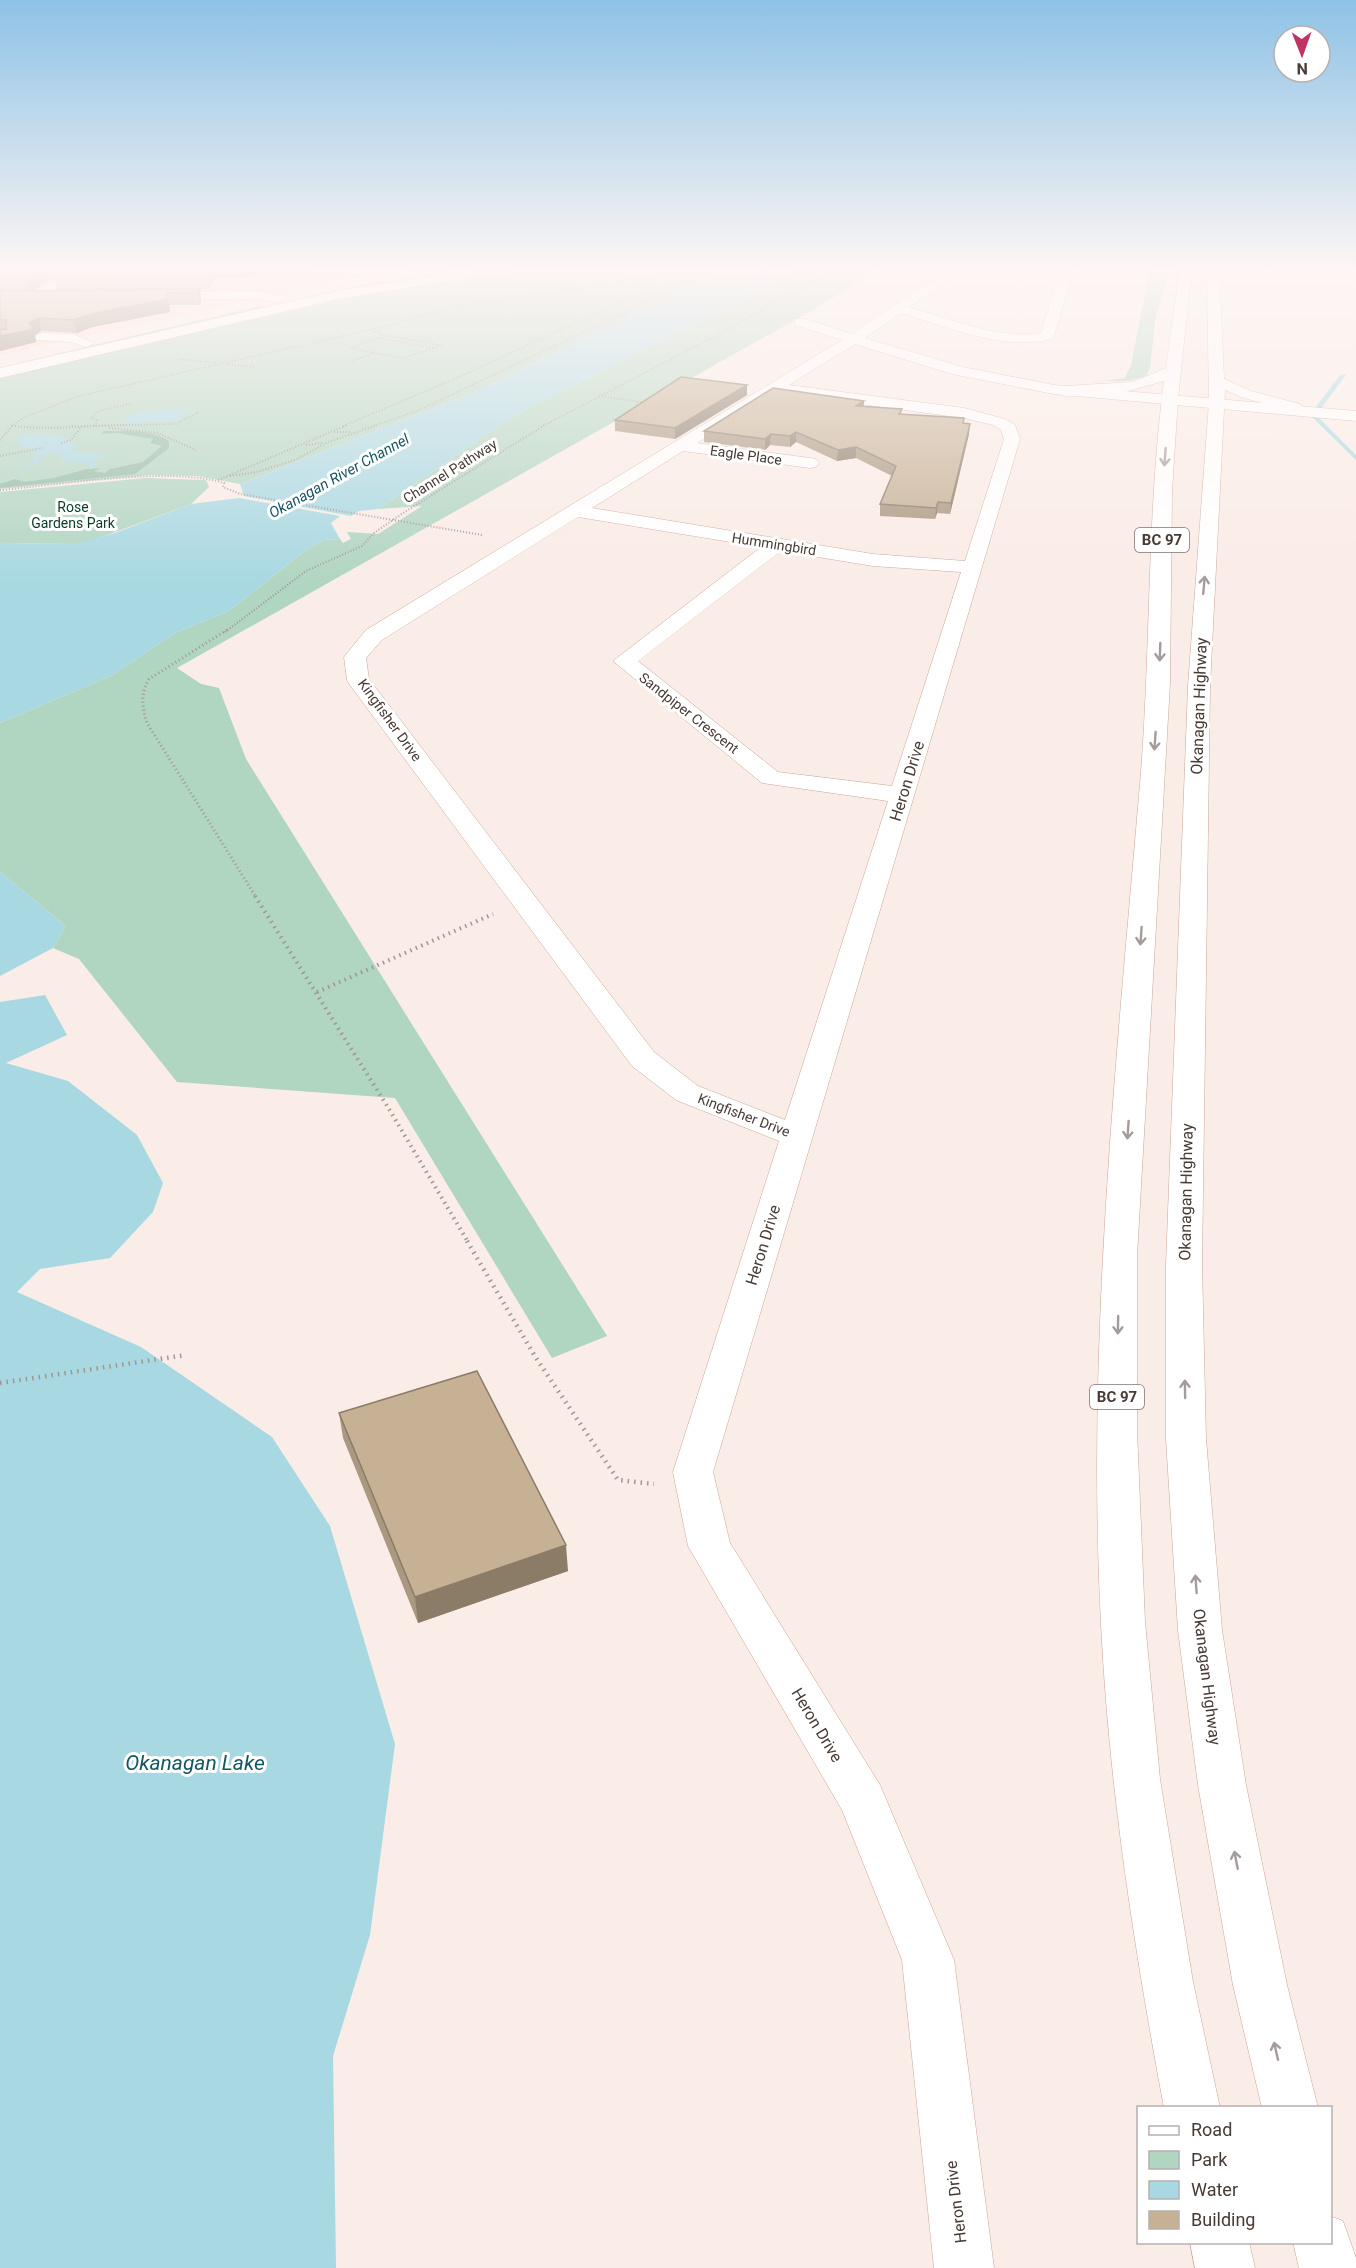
<svg xmlns="http://www.w3.org/2000/svg" width="1356" height="2268" font-family="Roboto,sans-serif">
	<style>
		.built { fill: #fedbcc }
		.green { fill: #b0d5c1 }
		.forest { fill: #94bba6 }
		.water { fill: #a8d8e2 }
		.lines { fill: none; stroke-linecap: round; stroke-linejoin: round }
		.stream { fill: #a8d8e2; fill-rule: evenodd }
		.minor-casing { stroke: #c9a799; stroke-width: 1 }
		.highway-casing { stroke: #c9a799; stroke-width: 1 }
		.path-far4 { stroke: #a3958f; stroke-width: 1.5; stroke-dasharray: 1 2; stroke-linecap: butt }
		.path-far3 { stroke: #a3958f; stroke-width: 2; stroke-dasharray: 1 2; stroke-linecap: butt }
		.path-far2 { stroke: #a3958f; stroke-width: 3; stroke-dasharray: 1 3; stroke-linecap: butt }
		.path-far1 { stroke: #a3958f; stroke-width: 4; stroke-dasharray: 1.5 4.5; stroke-linecap: butt }
		.path { stroke: #a3958f; stroke-width: 4.5; stroke-dasharray: 1.5 5; stroke-linecap: butt }
		.minor { fill: #fff; fill-rule: evenodd }
		.highway { fill: #fff; fill-rule: evenodd }
		.wall { fill: #aa9880; fill-rule: evenodd }
		.shaded-wall { fill: #8b7c68 }
		.building { fill: #c6b195; stroke: #8b7c68; stroke-width: 1.5 }
		.oneway { stroke: #a49c9a }
		.labels { text-anchor: middle; dominant-baseline: central; stroke-width: 6; stroke-linejoin: round; paint-order: stroke }
		.far-street-label { font-size: 14px; fill: #483a34; stroke: #fff }
		.far-park-label { font-size: 14px; fill: #073c27; stroke: #fff }
		.far-water-label { font-size: 15px; font-style: italic; fill: #155761; stroke: #fff }
		.shield { fill: #fff; stroke: #7f7571; stroke-width: 1.5 }
		.shield-label { font-size: 15px; font-weight: bold; fill: #483a34 }
		.street-label { font-size: 16px; fill: #483a34; stroke: #fff }
		.near-water-label { font-size: 21px; font-style: italic; fill: #155761; stroke: #fff }
	</style>
	<rect width="100%" height="100%" fill="#faece6"/>
	<path class="built" d="M151,268h267l-123,19 1,3 -296,65v-50l103,-7z"/>
	<path class="green" d="M471,268h26l-209,33 72,-16z
		M526,268h202l-253,124 -235,92 -43,-8 -47,-1 -150,14v-111l371,-86z
		M805,268h77l-73,44 -632,356 24,16 18,4 27,71 361,577 -55,22 -157,-260 -218,-16 -98,-123 -26,-11 13,-22 -66,-54v-149l113,-48 62,-42 54,-22 77,-61 18,-10 16,-1 3,4 8,-4 -4,-7 31,2 44,-28 -44,3 137,-94z
		M1150,268h21l-15,47 -6,53 -4,8 -17,5h-25l21,-3 6,-13z
		M260,306l11,1 -271,60z
		M145,478l61,2 3,7 -18,17 -100,37 -16,3 -75,-1v-51z"/>
	<path class="forest" d="M103,431c21,0 48,-2 66,10v7l-34,26 -135,14v-4l15,-5 10,3 29,-4 33,-9 15,-1 -8,3 11,2 5,-4 33,-7 19,-16 -12,-3 3,-4 -36,-6 -16,1z"/>
	<path class="water" d="M728,268h77l-290,147 -137,94 -19,2 -8,5 -107,-20 -4,-12 235,-92z
		M188,408l2,2 -6,3 -7,8 -59,3 21,-12z
		M36,434c14,0 31,1 40,12l-4,6 44,3 -19,3 -1,10 -8,1 2,-5 -28,-3 -2,-3 3,-3 -13,-2 -11,6 -1,5 -21,3 12,-4 9,-11 -20,-8v-6z
		M239,498l101,18 -9,7 9,16 -16,1 -18,10 -77,61 -54,22 -62,42 -113,48v-180l75,1 40,-11 76,-29z
		M0,872l66,54 -13,22 -53,28z
		M45,995l22,40 -61,28 62,18 69,54 26,48 -10,29 -43,46 -70,11 -23,23 124,55 131,90 58,89 65,218 -25,191 -37,121 3,212h-336v-1266z"/>
	<g class="lines">
		<path class="stream" d="M1341,374l5,1 -30,40 40,40v5l-46,-45z"/>
		<defs>
			<path id="minor" d="M77,268h15l-54,32h-10l-2,-3z
				M485,268h27l-6,4 -169,27 -337,79v-10l337,-77z
				M951,268h14l-56,39c42,12 89,33 132,26l19,-61 -2,-4h13l2,3 -19,65 -2,3c-50,12 -104,-12 -151,-26l-36,25 98,29 91,18 302,26v10l-302,-27 -102,-20 -97,-30 -66,41 175,23 41,11 10,6 5,14 -307,1033 17,71 150,242 74,175 40,308h-60l-32,-308 -60,-150 -154,-264 -15,-74 106,-331 -103,-41 -44,-34 -282,-381 -3,-5 -3,-23 22,-27 476,-290 -47,-15v-6h10l47,15zM777,393l187,25 29,7 8,5 3,9 -39,122 -92,-7 -281,-46 91,-57 127,17 6,-1 3,-4 -3,-4 -6,-1 -113,-15zM578,517l183,30 -148,114 149,122 126,18 -103,319 -87,-34 -44,-34 -285,-373 -3,-21 16,-18zM781,551l92,15 88,6 -69,214 -114,-14 -140,-111z
				M257,291l25,5 2,3 -7,4 -20,-4 -102,1 -7,-4 7,-4z
				M41,333l32,1 21,9 -7,4 -16,-5 -35,-2 -2,-3z"/>
			<path id="highway" d="M1180,268h12l-14,130 -6,93 -2,192 -33,573v174l8,192 15,157 33,203 27,126h-56c-30,-161 -55,-321 -63,-484 -15,-285 16,-568 40,-852 10,-130 6,-261 23,-391l-43,12 -56,3 -8,-5 8,-5 68,-4 33,-14z
				M1207,268h12l5,111 27,12 49,13 2,3 -8,5 -53,-15 -16,-7 -15,296 -8,579 4,174 16,191 24,155 41,200 31,123h-56l-29,-123 -35,-200 -20,-155 -12,-191v-174l22,-579 21,-284z
				M1330,2216l13,5 13,37v10h-57l-6,-26h37z
				M1190,2242h59l6,26h-60z"/>
		</defs>
		<use href="#minor" class="minor-casing"/>
		<use href="#highway" class="highway-casing"/>
		<path class="path-far4" d="M750,316l25,4
			M382,335l59,10 -7,3
			M374,353l30,5 30,-10 -55,-10
			M179,359l37,4
			M352,361l22,-8 -24,-5 29,-10 3,-4 -12,-4
			M226,364l29,3
			M599,396l49,7
			M179,422l19,-9 -2,-2
			M11,426l14,-9 54,-21 299,-68 68,-19 193,-30 9,-5 -8,-6
			M12,426h4
			M69,426l110,-2
			M95,426l2,-6 -6,-2 8,-7 33,-8
			M343,426l114,-48 146,-68 61,-24 33,-8 19,-10
			M373,426l44,-15 277,-131
			M543,426l178,-93 115,-65"/>
		<path class="path-far3" d="M12,426c38,4 75,0 114,-1
			M109,428l48,5 39,17
			M334,432h17
			M0,440l13,-15
			M61,443l10,-3 10,-13
			M306,445l17,-2
			M0,456l42,-8
			M230,476l27,-4 38,-12 33,-18 49,-17
			M218,480l129,-55
			M0,490c60,-5 169,-24 224,-7l-1,4 17,7 242,41
			M225,632l81,-61 56,-25 12,-13 29,-20 142,-88"/>
		<path class="path-far2" d="M227,630l-78,49c-9,15 -7,28 -2,44l109,174"/>
		<path class="path-far1" d="M255,896l134,213 79,133
			M317,992l176,-78"/>
		<path class="path" d="M467,1241l69,117 82,122 36,4
			M0,1383l186,-28"/>
		<use href="#minor" class="minor"/>
		<use href="#highway" class="highway"/>
	</g>
	<path class="wall" d="M0,268h330v2l-115,9 -6,10h-9l1,13 -1,3h-31l1,7 -78,15 -15,6 -36,-2 -6,4 1,7 -36,9zM73,268l-18,10 2,12 -26,1z
		M747,385v10l-72,44 -60,-8v-11z
		M864,401v5l38,3 -1,5 63,4 -1,5 6,11 -19,80 -13,-1 -2,6 -55,-3v-12l12,-28 -36,-18 -19,3 -41,-19 -6,5 -20,-2 -5,5 -61,-8v-11z
		M339,1413l229,158 -150,52 -75,-185z"/>
	<path class="shaded-wall" d="M49,268h24l-44,24 -2,-13z
		M213,268h117v2l-115,9 -6,10 -2,-12z
		M200,289l1,13 -1,3 -2,-13z
		M167,293l3,19 -78,15 -15,6 -3,-13 16,-6z
		M39,318l2,13 -6,4 1,7 -36,9v-15z
		M747,385v10l-72,44v-11z
		M864,401l-1,10 -7,-5z
		M970,424l-1,10 -19,80 1,-11z
		M796,432v10l-6,5v-11z
		M771,434l-1,11 -5,5v-11z
		M856,447v11l-19,3 1,-11z
		M938,502l-1,11 -2,6 1,-11z
		M566,1545l2,26 -150,52 -3,-26z"/>
	<path class="building" d="M0,268h49l-22,11 -27,1z
		M73,268h140l-6,9 -152,1z
		M200,289l-2,3 -31,1 1,6 -78,15 -16,6 -35,-2 -10,5 5,6 -34,7v-6l6,-1v-9h-6v-29z
		M681,377l66,8 -72,43 -60,-8z
		M773,388l91,13 -8,5 46,3 -3,5 65,4 -1,5 7,1 -19,79 -13,-1 -2,6 -56,-4 16,-38 -40,-19 -18,3 -42,-18 -6,4 -19,-2 -6,5 -61,-8z
		M477,1371l89,174 -151,52 -76,-184z"/>
	<defs><path id="oneway-shaft" d="M-6 0H5M1.5-3L5.5 0L1.5 3" fill="none" stroke-width="1.6" stroke-linecap="round" stroke-linejoin="round" transform="scale(1.5)"/></defs>
	<g class="oneway">
		<use href="#oneway-shaft" transform="translate(1165 457) rotate(94)"/>
		<use href="#oneway-shaft" transform="translate(1204 585) rotate(-85)"/>
		<use href="#oneway-shaft" transform="translate(1160 652) rotate(92)"/>
		<use href="#oneway-shaft" transform="translate(1155 741) rotate(94)"/>
		<use href="#oneway-shaft" transform="translate(1141 936) rotate(94)"/>
		<use href="#oneway-shaft" transform="translate(1128 1130) rotate(94)"/>
		<use href="#oneway-shaft" transform="translate(1118 1325) rotate(91)"/>
		<use href="#oneway-shaft" transform="translate(1185 1389) rotate(-91)"/>
		<use href="#oneway-shaft" transform="translate(1196 1584) rotate(-94)"/>
		<use href="#oneway-shaft" transform="translate(1236 1860) rotate(-101)"/>
		<use href="#oneway-shaft" transform="translate(1276 2051) rotate(-103)"/>
	</g>
	<linearGradient id="sky" x2="0" y2="1"><stop stop-color="#8ec2e6"/><stop offset="0.46" stop-color="#fdf6f4"/><stop offset="1" stop-color="#fdf6f4" stop-opacity="0"/></linearGradient>
	<rect width="1356" height="585" fill="url(#sky)"/>
	<g class="labels">
		<g class="far-street-label">
			<text transform="translate(746 455) rotate(8)">Eagle Place</text>
			<text transform="translate(450 471) rotate(-32)">Channel Pathway</text>
			<text transform="translate(774 544) rotate(9)">Hummingbird</text>
			<text transform="translate(689 713) rotate(38)">Sandpiper Crescent</text>
			<text transform="translate(390 720) rotate(54)">Kingfisher Drive</text>
			<text transform="translate(744 1115) rotate(21)">Kingfisher Drive</text>
		</g>
		<g class="far-park-label">
			<text x="73" y="507">Rose<tspan x="73" dy="16">Gardens Park</tspan></text>
		</g>
		<g class="far-water-label">
			<text transform="translate(339 476) rotate(-29)">Okanagan River Channel</text>
		</g>
		<g class="shield">
			<rect x="1135" y="528" width="54" height="24" rx="4.5"/>
			<rect x="1090" y="1385" width="54" height="24" rx="4.5"/>
		</g>
		<g class="shield-label">
			<text x="1162" y="540">BC 97</text>
			<text x="1117" y="1397">BC 97</text>
		</g>
		<g class="street-label">
			<text transform="translate(1199 706) rotate(-88)">Okanagan Highway</text>
			<text transform="translate(907 781) rotate(-73)">Heron Drive</text>
			<text transform="translate(1186 1192) rotate(-89)">Okanagan Highway</text>
			<text transform="translate(763 1245) rotate(-73)">Heron Drive</text>
			<text transform="translate(1207 1677) rotate(83)">Okanagan Highway</text>
			<text transform="translate(817 1725) rotate(59)">Heron Drive</text>
			<text transform="translate(956 2202) rotate(-97)">Heron Drive</text>
		</g>
		<g class="near-water-label">
			<text x="195" y="1763">Okanagan Lake</text>
		</g>
	</g>
	<rect x="1137" y="2106" width="195" height="138" fill="#ffffff" stroke="#b6b0ae" stroke-width="1.5"/>
	<rect x="1149" y="2126" width="30" height="9" fill="#ffffff" stroke="#b6b0ae" stroke-width="1.5"/>
	<text x="1191" y="2136" font-size="18" fill="#483a34">Road</text>
	<rect x="1149" y="2151" width="30" height="18" fill="#b0d5c1" stroke="#b6b0ae" stroke-width="1.5"/>
	<text x="1191" y="2166" font-size="18" fill="#483a34">Park</text>
	<rect x="1149" y="2181" width="30" height="18" fill="#a8d8e2" stroke="#b6b0ae" stroke-width="1.5"/>
	<text x="1191" y="2196" font-size="18" fill="#483a34">Water</text>
	<rect x="1149" y="2211" width="30" height="18" fill="#c6b195" stroke="#b6b0ae" stroke-width="1.5"/>
	<text x="1191" y="2226" font-size="18" fill="#483a34">Building</text>
	<g transform="translate(1302 54) rotate(179)"><circle r="28" fill="#ffffff" stroke="#b6b0ae" stroke-width="1.5"/>
	<path d="M0-4.5L10 22L0 15L-10 22Z" fill="#c13361"/>
	<text y="-9" font-size="16" font-weight="bold" text-anchor="middle" fill="#483a34">N</text>
	</g>
</svg>
